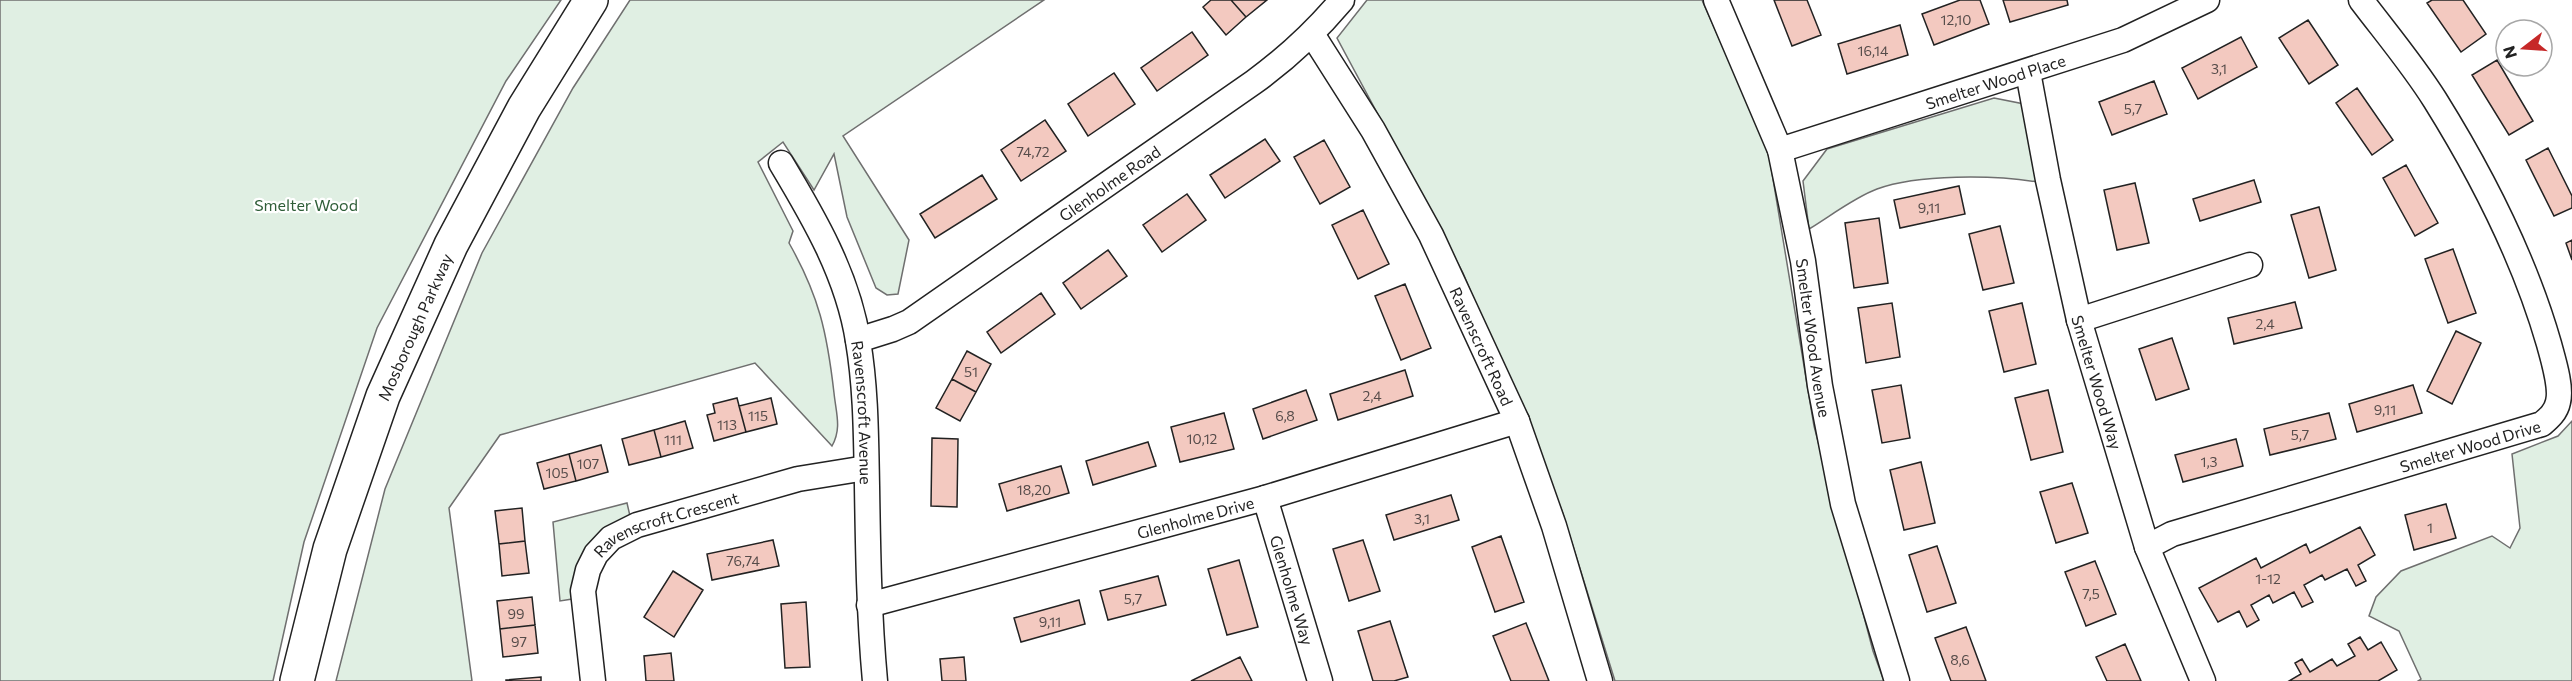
<svg xmlns="http://www.w3.org/2000/svg" width="2572" height="681" font-family="Commissioner,sans-serif">
	<style>
		.green { fill: #e0efe3; stroke: #6f6f6f; stroke-width: 1.5 }
		.building { fill: #f3c9c0; stroke: #222; stroke-width: 1.5 }
		.lines { fill: none; stroke-linecap: round; stroke-linejoin: round }
		.street-casing { stroke: #222; stroke-width: 27 }
		.highway-casing { stroke: #222; stroke-width: 36 }
		.street { stroke: #fff; stroke-width: 24 }
		.highway { stroke: #fff; stroke-width: 33 }
		.labels { text-anchor: middle; dominant-baseline: central; stroke-width: 4.5; stroke-linejoin: round; paint-order: stroke }
		.number-label { font-size: 14px; fill: #564c4a }
		.street-label { font-size: 16px; fill: #222; stroke: #fff }
		.park-label { font-size: 16px; fill: #2f5e38; stroke: #fff }
	</style>
	<rect width="100%" height="100%" fill="#fff"/>
	<path class="green" d="M0,0h561l-55,81 -129,247 -73,214 -31,139h-273z
		M630,0h414l-201,136 66,104 -11,54 -11,1 -11,-7 -29,-71 -13,-63 -20,36 -31,-48 -25,20 35,69 -4,12c30,53 38,89 45,150 2,20 8,35 -2,53l-77,-83 -255,72 -51,73 23,173h-136l49,-192 97,-236 91,-165z
		M1367,0h335l66,149 46,277 59,225 11,30h-269l-53,-170 -99,-238 -126,-235z
		M1994,98l30,6 14,78c-44,-7 -120,-8 -161,7 -22,8 -48,28 -68,40l-6,-48 24,-32z
		M2572,421v260h-154l3,-2 -22,-48 -30,-15 7,-19 25,-26 91,-35 18,12 10,-20 -8,-74 46,-18z
		M627,503l3,13 -56,67 -2,16 -12,2 -7,-79z"/>
	<path class="building" d="M1211,0h20l15,17 -20,18 -23,-28z
		M1231,0h36l-21,17z
		M1774,0h33l14,35 -29,11z
		M1960,0h20l9,24 -55,21 -12,-31z
		M2003,0h64l1,5 -58,17z
		M2432,0h31l23,34 -25,18 -34,-49z
		M2308,20l30,45 -29,19 -30,-46z
		M1900,25l8,30 -61,19 -9,-30z
		M1192,32l16,23 -51,36 -16,-23z
		M2241,37l16,30 -59,32 -16,-31z
		M2497,60l36,61 -24,14 -37,-60z
		M1114,73l21,31 -47,32 -20,-32z
		M2154,81l13,33 -55,21 -13,-33z
		M2357,88l36,52 -21,15 -36,-52z
		M1045,120l21,31 -45,30 -20,-31z
		M1265,139l15,22 -55,37 -15,-23z
		M1324,140l26,47 -30,17 -26,-47z
		M2548,148l24,48v12l-18,8 -28,-56z
		M2406,165l32,58 -23,13 -32,-58z
		M982,175l15,24 -62,39 -15,-24z
		M2254,180l7,22 -61,19 -7,-22z
		M2135,183l14,60 -32,7 -13,-60z
		M1959,186l6,28 -65,14 -6,-28z
		M1187,194l19,26 -44,32 -19,-27z
		M2319,207l17,63 -27,8 -18,-63z
		M1363,210l26,54 -31,15 -26,-54z
		M1879,218l9,65 -34,5 -9,-65z
		M2000,226l14,57 -31,7 -14,-56z
		M2572,240v20l-6,-17z
		M2453,249l23,64 -28,10 -23,-64z
		M1108,250l19,26 -46,33 -18,-26z
		M1405,284l26,64 -30,12 -26,-64z
		M1041,293l14,21 -54,39 -14,-21z
		M2295,302l7,26 -68,16 -6,-26z
		M1892,303l8,54 -34,6 -8,-55z
		M2022,303l14,61 -32,8 -15,-61z
		M2456,331l25,12 -29,61 -25,-13z
		M2172,338l17,51 -33,11 -17,-51z
		M967,351l24,13 -15,28 -24,-13z
		M1405,370l8,26 -75,24 -8,-26z
		M952,379l24,13 -16,29 -24,-13z
		M1901,385l9,53 -28,5 -10,-53z
		M2413,385l9,28 -65,19 -8,-28z
		M1306,390l11,30 -54,19 -10,-30z
		M2048,390l15,62 -32,8 -16,-62z
		M737,398l9,34 -32,9 -7,-26 8,-2 -2,-9z
		M771,398l6,26 -31,8 -7,-26z
		M1224,413l10,36 -54,13 -9,-35z
		M2329,413l7,26 -66,16 -6,-26z
		M685,421l8,27 -32,9 -7,-27z
		M654,430l7,27 -32,8 -7,-26z
		M932,438l26,1 -1,68 -26,-1z
		M2236,439l7,27 -60,16 -8,-27z
		M1148,442l8,24 -63,19 -7,-24z
		M601,445l7,27 -32,9 -7,-27z
		M569,454l7,27 -32,8 -7,-26z
		M1921,462l14,61 -31,7 -14,-60z
		M1061,466l8,27 -62,18 -8,-27z
		M2072,483l16,50 -32,10 -16,-51z
		M1451,495l8,25 -65,20 -8,-25z
		M2446,504l10,34 -42,12 -9,-35z
		M522,508l3,33 -26,3 -4,-33z
		M2360,527l15,28 -17,10 8,16 -10,5 -9,-17 -22,11 -3,-5 -18,10 9,17 -11,5 -8,-15 -21,11 -4,-8 -18,10 8,15 -12,7 -8,-16 -21,11 -19,-34 57,-30 5,10 45,-24 4,9z
		M1501,536l23,66 -29,10 -23,-65z
		M773,540l6,26 -67,14 -5,-26z
		M1363,540l17,51 -31,10 -16,-52z
		M525,541l4,32 -27,3 -3,-32z
		M1937,546l19,57 -29,9 -18,-57z
		M1239,560l19,67 -31,8 -19,-66z
		M2095,561l21,53 -30,12 -21,-54z
		M673,571l30,19 -29,47 -30,-20z
		M1158,576l8,29 -58,15 -8,-29z
		M532,597l3,28 -35,4 -3,-28z
		M1079,600l6,24 -64,18 -7,-24z
		M806,602l4,65 -25,1 -4,-64z
		M1390,621l18,56 -14,4h-21l-15,-50z
		M1526,623l23,58h-38l-18,-45z
		M535,625l3,28 -35,4 -3,-28z
		M1966,627l20,54h-35l-16,-43z
		M2360,637l8,13 13,-8 16,28 -19,11h-89l12,-7 -6,-11 7,-4 8,13 22,-13 5,7 18,-10 -7,-12z
		M2125,644l16,37h-34l-11,-24z
		M671,653l3,28h-28l-2,-25z
		M964,657l2,24h-24l-2,-22z
		M1240,657l12,24h-61z
		M541,677v4h-35v-1z"/>
	<g class="lines">
		<defs>
			<g id="street">
				<path id="s1" d="M1716,0l64,150 23,111 17,125 23,118 54,177"/>
				<path id="s2" d="M1312,34l61,96 58,105 86,186 37,105 46,155"/>
				<path id="s3" d="M2028,72l20,108 31,140 68,227 56,134"/>
				<path id="s4" d="M1780,150l343,-110 84,-40"/>
				<path id="s5" d="M781,163c33,55 67,113 77,178 8,47 8,96 9,145 1,65 2,130 8,195"/>
				<path d="M2079,320l171,-55"/>
				<path id="s6" d="M858,340l35,-11 16,-7 345,-240c33,-24 62,-51 88,-82"/>
				<path id="s7" d="M1265,498l55,183"/>
				<path id="s8" d="M2147,547l25,-13 370,-110c7,-6 14,-12 16,-22 4,-15 -5,-43 -9,-58 -25,-87 -66,-167 -114,-244 -22,-35 -49,-67 -74,-100"/>
				<path id="s9" d="M869,605l396,-107 252,-77"/>
				<path id="s10" d="M593,681l-10,-90 5,-21 8,-16 15,-16 26,-13 161,-46 68,-11"/>
			</g>
			<g id="highway">
				<path id="s11" d="M297,681l33,-132 53,-153 68,-151 73,-137 67,-108"/>
			</g>
		</defs>
		<use href="#street" class="street-casing"/>
		<use href="#highway" class="highway-casing"/>
		<use href="#street" class="street"/>
		<use href="#highway" class="highway"/>
	</g>
	<g class="labels">
		<g class="number-label">
			<text x="1956" y="19">12,10</text>
			<text x="1873" y="50">16,14</text>
			<text x="2219" y="68">3,1</text>
			<text x="2133" y="108">5,7</text>
			<text x="1033" y="151">74,72</text>
			<text x="1929" y="207">9,11</text>
			<text x="2265" y="323">2,4</text>
			<text x="971" y="371">51</text>
			<text x="1372" y="395">2,4</text>
			<text x="2385" y="409">9,11</text>
			<text x="758" y="415">115</text>
			<text x="1285" y="415">6,8</text>
			<text x="727" y="424">113</text>
			<text x="2300" y="434">5,7</text>
			<text x="1202" y="438">10,12</text>
			<text x="673" y="439">111</text>
			<text x="2209" y="461">1,3</text>
			<text x="588" y="463">107</text>
			<text x="557" y="472">105</text>
			<text x="1034" y="489">18,20</text>
			<text x="1422" y="518">3,1</text>
			<text x="2430" y="527">1</text>
			<text x="743" y="560">76,74</text>
			<text x="2268" y="578">1-12</text>
			<text x="2091" y="593">7,5</text>
			<text x="1133" y="598">5,7</text>
			<text x="516" y="613">99</text>
			<text x="1050" y="621">9,11</text>
			<text x="519" y="641">97</text>
			<text x="1960" y="659">8,6</text>
		</g>
		<g class="street-label">
			<text stroke="none"><textPath href="#s4" startOffset="226">Smelter Wood Place</textPath></text>
			<text stroke="none"><textPath href="#s6" startOffset="298">Glenholme Road</textPath></text>
			<text stroke="none"><textPath href="#s11" startOffset="374">Mosborough Parkway</textPath></text>
			<text stroke="none"><textPath href="#s1" startOffset="354">Smelter Wood Avenue</textPath></text>
			<text stroke="none"><textPath href="#s2" startOffset="356">Ravenscroft Road</textPath></text>
			<text stroke="none"><textPath href="#s3" startOffset="318">Smelter Wood Way</textPath></text>
			<text stroke="none"><textPath href="#s5" startOffset="267">Ravenscroft Avenue</textPath></text>
			<text stroke="none"><textPath href="#s8" startOffset="339">Smelter Wood Drive</textPath></text>
			<text stroke="none"><textPath href="#s9" startOffset="338">Glenholme Drive</textPath></text>
			<text stroke="none"><textPath href="#s10" startOffset="208">Ravenscroft Crescent</textPath></text>
			<text stroke="none"><textPath href="#s7" startOffset="96">Glenholme Way</textPath></text>
		</g>
		<g class="park-label">
			<text x="306" y="204">Smelter Wood</text>
		</g>
	</g>
	<g transform="translate(2524 48) rotate(253)"><circle r="28" fill="#ffffff" stroke="#a7a7a7" stroke-width="1.5"/>
	<path d="M0-4.5L10 22L0 15L-10 22Z" fill="#c62828"/>
	<text y="-9" font-size="16" font-weight="bold" text-anchor="middle" fill="#222222">N</text>
	</g>
</svg>
